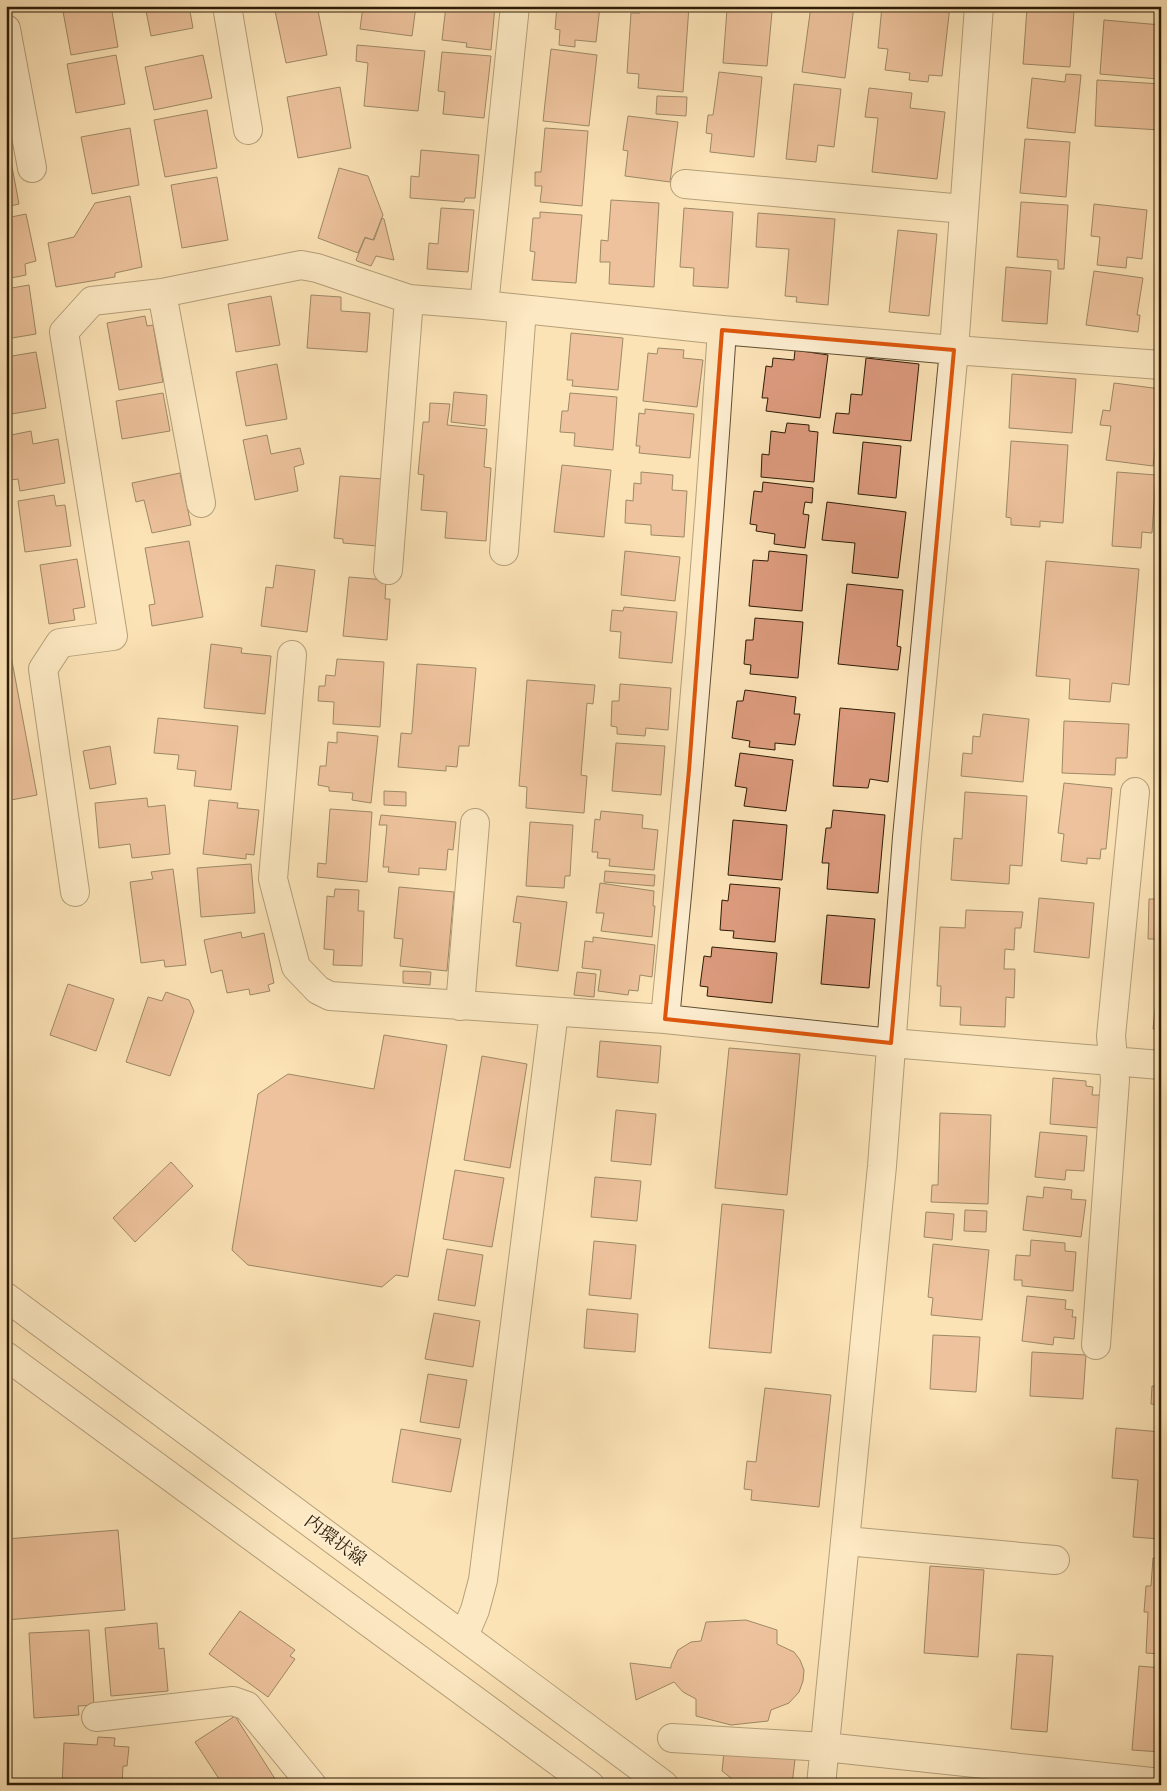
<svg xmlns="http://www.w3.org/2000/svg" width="1167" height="1791" font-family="'Old Standard TT','Noto Serif JP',serif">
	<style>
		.building { fill: #dc9a7d; stroke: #2c1c05 }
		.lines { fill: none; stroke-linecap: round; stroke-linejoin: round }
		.minor-casing { stroke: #604e32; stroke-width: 30 }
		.minor { stroke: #fdedd0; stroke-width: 28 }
		.marked { fill: none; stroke: #df560c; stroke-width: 4; stroke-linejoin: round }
		.labels { text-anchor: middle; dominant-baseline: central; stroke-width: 4.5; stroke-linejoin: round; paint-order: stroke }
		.street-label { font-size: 18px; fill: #2c1c05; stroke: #fdedd0 }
	</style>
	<rect width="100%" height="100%" fill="#fce3b7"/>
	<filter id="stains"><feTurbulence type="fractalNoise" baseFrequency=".004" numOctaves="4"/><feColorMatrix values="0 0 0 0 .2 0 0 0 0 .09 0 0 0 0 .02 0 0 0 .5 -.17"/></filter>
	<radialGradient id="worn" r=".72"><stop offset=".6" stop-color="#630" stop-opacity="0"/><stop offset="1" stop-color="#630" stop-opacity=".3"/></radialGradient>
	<path class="building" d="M62,6h49l7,41 -47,8z
		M145,6h44l4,22 -42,8z
		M274,6h43l10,49 -41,8z
		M363,6h53l-4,30 -52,-7z
		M446,6h49l-4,44 -25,-3 1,-4 -25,-3z
		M557,6h43l-4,36 -21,-2v7l-16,-2 1,-15 -5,-1z
		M640,6h49l-6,86 -45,-4 1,-14 -12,-1 4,-60h9z
		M811,6h43l-9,72 -43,-6z
		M882,6h68l-8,70 -13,-1 -1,7 -19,-2 1,-7 -25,-3 3,-21 -10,-1z
		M1027,8l47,3 -4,56 -47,-3z
		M727,9l45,3 -5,54 -44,-3z
		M1104,20l57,5 -3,54 -58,-5z
		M357,45l68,6 -7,60 -54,-5 4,-43 -12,-2z
		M551,49l46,6 -8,71 -46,-5z
		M442,52l49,4 -7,62 -41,-4 2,-22 -7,-1z
		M116,55l9,49 -49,9 -9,-49z
		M203,55l9,43 -58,12 -9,-43z
		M719,72l43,5 -8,80 -44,-5 2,-18 -6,-1 2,-18h5z
		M1066,74l15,1 -6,58 -48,-5 5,-50 33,4z
		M1097,80l64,4 -1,46 -65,-4z
		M794,84l47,5 -7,58 -16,-2 -2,17 -30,-3z
		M340,87l11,61 -53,10 -11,-61z
		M869,88l43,5 -2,15 35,4 -8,67 -65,-7 6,-54 -13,-1z
		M657,96l30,1 -1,19 -30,-2z
		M207,110l10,58 -52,9 -11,-57z
		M628,116l50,6 -8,60 -45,-6 3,-25 -5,-1z
		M130,128l9,57 -47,9 -11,-57z
		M545,128l43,3 -6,75 -42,-4 2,-16h-7v-14h6z
		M1025,139l45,3 -4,55 -46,-4z
		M421,150l58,5 -4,43h-10l-1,4 -54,-4 1,-22 8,1z
		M10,156l9,48 -13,3v-50z
		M339,168l29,8 15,39 -10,25 -8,-3 -7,16 -40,-15z
		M217,177l11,63 -46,8 -11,-63z
		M130,196l12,71 -27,6v4l-59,10 -8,-44 26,-6 21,-34z
		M611,200l48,3 -5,84 -45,-3 1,-22h-10l1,-22 7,1z
		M1021,202l47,3 -4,64h-6v-9l-41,-3z
		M1094,204l53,6 -5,49 -15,-2 -1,11 -29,-3 3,-28 -9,-1z
		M441,208l33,2 -6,62 -41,-3 2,-26 9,1z
		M684,208l49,4 -5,76 -35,-2 1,-18 -14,-1z
		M540,212l42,3 -6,68 -44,-3 3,-28 -5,-1 3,-33h7z
		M758,213l77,6 -7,86 -32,-3 1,-5 -12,-1 4,-47 -33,-2z
		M26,214l10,47 -11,3 1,11 -20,4v-61z
		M382,218l2,1 10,41 -18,-4 -5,10 -14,-5 -1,-1 9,-22 9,2z
		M898,230l39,4 -8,82 -40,-4z
		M1006,267l45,4 -4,53 -45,-3z
		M1094,271l49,7 -6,37h3l-2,17 -52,-7z
		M29,285l7,49 -30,5v-50z
		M311,295l30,2v14l29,2 -3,39 -60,-4z
		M271,296l9,49 -44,7 -8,-48z
		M145,316l2,10 6,-1 10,57 -44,8 -12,-67z
		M571,333l52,5 -5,52 -46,-4 1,-6h-6z
		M658,348l26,2 -1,8 20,2 -6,47 -54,-6 5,-48 9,1z
		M795,350l33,5 -8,63 -54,-7 2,-13h-6l4,-32 6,1 1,-9 21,2z
		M36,352l10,56 -40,7v-58z
		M866,358l53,6 -8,77 -78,-8 3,-20 13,1 2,-20 11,1z
		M277,364l10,55 -41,7 -10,-54z
		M1012,374l64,5 -4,54 -63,-5z
		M1114,383l47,6v16l-8,61 -47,-6 5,-34 -11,-1 3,-15 7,1z
		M454,392l33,3 -2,31 -34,-4z
		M163,393l7,38 -48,8 -6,-38z
		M570,393l47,4 -4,53 -39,-4 1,-13 -15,-1 2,-21h6z
		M430,403l20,1 -3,21 40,4 -3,38 7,1 -5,73 -41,-3 2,-26 -26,-2 3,-35 -6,-1 5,-52h6z
		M645,409l49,5 -4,44 -51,-5 1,-7h-4l3,-33 6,1z
		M787,423l22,2v6l9,1 -4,50 -53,-5 1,-23 7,1 2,-24 14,2z
		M31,431l2,13 25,-5 7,44 -45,8 -2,-12 -7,1 -5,-30v-14z
		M267,435l4,19 29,-6 4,16 -10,3 4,24 -43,9 -12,-60z
		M1011,441l57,4 -5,78 -23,-2v6l-29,-2v-7l-5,-1z
		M863,442l38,4 -5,52 -38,-4z
		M562,465l49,5 -7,67 -50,-5z
		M641,472l32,3 -1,15 15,1 -3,46 -33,-2v-10l-26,-2 1,-23 7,1 1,-18 7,1z
		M1117,472l39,3 -4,58 -10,-1 -1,16 -29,-2z
		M180,473l11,52 -39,8 -8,-33 -8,2 -4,-19z
		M340,476l43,3 -6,67 -34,-3v-4l-9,-1z
		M763,482l50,6 -1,15 -7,-1 -2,12 6,1 -4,33 -31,-4 1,-10 -19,-3 1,-6 -7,-1 4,-33 8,1z
		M54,495l2,11 9,-1 6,41 -46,6 -7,-51z
		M827,502l79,10 -8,66 -46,-5 3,-30 -33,-3z
		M189,541l14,76 -51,9 -3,-21 6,-1 -10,-56z
		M625,551l55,6 -5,44 -54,-6z
		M769,551l38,4 -5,56 -53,-5 4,-46 15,1z
		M77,559l8,48 -12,2 2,11 -26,4 -9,-59z
		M1046,561l93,8 -10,116 -17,-2 -2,19 -41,-3 1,-20 -34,-3z
		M276,565l39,5 -8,62 -46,-6 5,-39 7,1z
		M349,577l37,3 -1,19h5l-3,41 -44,-4z
		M847,584l56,6 -6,56 4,1 -3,23 -60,-6z
		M624,607l53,5 -5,51 -53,-5 2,-26 -11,-1 2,-21 11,1z
		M755,618l48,4 -5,56 -48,-4 1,-9 -7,-1 2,-24h7z
		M6,629l31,166 -31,6z
		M211,644l31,4 -1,5 30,3 -6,58 -61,-6z
		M337,659l47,3 -4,65 -47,-3 1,-22 -16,-1 1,-15h6l1,-11 9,1z
		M417,664l59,4 -7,78h-10l-2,21 -11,-1v5l-48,-4 3,-34 10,1 1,-2z
		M527,680l68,5 -2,19 -6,-1 -6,72 6,1 -3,37 -58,-5 1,-21 -8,-1z
		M620,684l51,4 -3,42 -22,-2 -1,8 -28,-2v-7l-6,-1 1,-25h7z
		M745,690l51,7 -2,17h6l-5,31 -20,-2v7l-26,-3 1,-6 -18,-3 5,-37h6z
		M840,708l55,5 -7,69 -18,-3 -2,9 -35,-2z
		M983,714l46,5 -6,63 -62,-6 2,-23 9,1 1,-18 7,1z
		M158,718l80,8 -7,64 -37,-4 2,-15 -19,-2 2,-14 -25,-2z
		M1064,721l65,3 -2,34h-11l-1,17 -53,-2z
		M337,732l41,4 -7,67 -19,-3 1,-7 -24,-2v-4l-11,-2 2,-19h6l2,-24 9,1z
		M616,743l49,3 -4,49 -49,-4z
		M110,746l6,38 -26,5 -7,-38z
		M740,753l53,7 -7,51 -42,-5 3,-18 -12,-2z
		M1064,783l48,5 -6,61h-5l-1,10 -13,-1v6l-26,-3 3,-27 -6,-1z
		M384,791l22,1v14l-22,-1z
		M965,792l62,4 -5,70 -12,-1 -1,19 -58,-4 3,-42 8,1z
		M147,798l1,9 17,-2 5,49 -38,4 -2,-14 -31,4 -4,-45z
		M209,800l29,3 -1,5 22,2 -5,45 -8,-1v5l-43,-5z
		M330,809l42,3 -5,70 -50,-5 1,-14 8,1z
		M833,810l52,5 -7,78 -51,-4 2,-26h-7l4,-35h5z
		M601,811l42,4 -1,13 16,2 -4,40 -45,-4 1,-7 -13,-1 1,-6h-6l3,-33 5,1z
		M381,815l75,7 -3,28 -5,-1 -2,21 -27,-2v7l-31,-3 1,-5h-6l4,-42h-8z
		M733,820l54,5 -5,55 -54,-5z
		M530,822l43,3 -3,51h-5l-1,12 -38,-2z
		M251,864l4,49 -54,4 -4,-49z
		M173,869l13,96 -21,2 -1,-7 -23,3 -11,-81 23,-3 -2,-7z
		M605,871l50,4 -1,11 -50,-4z
		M600,883l54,8 -1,15h2l-3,31 -51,-6 3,-18h-8z
		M730,884l50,4 -5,54 -42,-4 1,-7 -14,-1 2,-30 6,1z
		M399,887l55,5 -7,79 -47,-5 3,-27 -9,-1z
		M335,889l24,1 -1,21h6l-2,55 -29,-1 1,-15 -10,-1 3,-53 7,1z
		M517,896l50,6 -9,69 -42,-5 5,-43 -8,-1z
		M1039,898l55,5 -5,55 -55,-6z
		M1149,899h12v40h-13z
		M966,910l57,2 -2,16h-6l-1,22 -9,-1 -1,20h11l-1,29 -8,-1 -1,30 -45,-2 1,-18 -21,-1 1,-20h-4l3,-59 25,1z
		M827,915l48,4 -6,69 -48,-4z
		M241,932l1,6 22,-5 10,50 -6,2 2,6 -20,4 -1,-6 -22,4 -5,-23 -11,3 -7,-33z
		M593,937l62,8 -3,32 -12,-2 -2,16 -9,-1 -1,5 -30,-4 3,-21 -19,-2 3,-27 8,1z
		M712,947l65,6 -5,50 -65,-7 1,-9 -8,-1 4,-30 7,1z
		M1161,954v75h-8z
		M403,971l28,1 -1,13 -27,-2z
		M577,972l19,2 -2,23 -20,-2z
		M68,984l46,15 -18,52 -46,-16z
		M166,992l23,8 5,11 -24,65 -44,-14 22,-65 14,4z
		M384,1035l63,10 -39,232 -12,-2 -14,12 -134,-22 -16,-15 26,-156 30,-20 86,15z
		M600,1041l61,5 -3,37 -61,-6z
		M729,1048l71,6 -13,141 -72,-7z
		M482,1056l45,8 -17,104 -46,-8z
		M1053,1078l33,3v5l7,1 -1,8h10l-3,33 -49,-4z
		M616,1110l40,4 -5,51 -40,-4z
		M940,1113l51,2 -3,89 -57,-2 1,-17h6z
		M1040,1132l47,4 -3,35 -18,-1 -1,10 -30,-3z
		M171,1162l22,24 -58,56 -22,-24z
		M455,1170l49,8 -12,69 -49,-8z
		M595,1177l46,4 -4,40 -46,-4z
		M1044,1187l28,3 -1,9 15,1 -5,37 -58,-7 4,-34 16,2z
		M722,1204l62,6 -13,143 -62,-5z
		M965,1210l22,1 -1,21 -22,-1z
		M926,1212l28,2 -2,26 -28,-3z
		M1031,1240l34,3v8l11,1 -3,39 -51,-5v-6h-8l2,-25 14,1z
		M594,1241l42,4 -5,54 -42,-4z
		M933,1244l56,6 -7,70 -51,-5 2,-17 -5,-1z
		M447,1249l36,6 -8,51 -37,-6z
		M1027,1296l39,4 -1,9 8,1 -1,7h4l-2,22 -20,-2 -1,8 -31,-4z
		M587,1309l51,5 -3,38 -51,-4z
		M434,1313l46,8 -7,46 -48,-8z
		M933,1335l47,2 -4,55 -46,-3z
		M1032,1352l54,3 -3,44 -53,-3z
		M428,1374l39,6 -8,48 -39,-6z
		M1152,1386l9,1v18l-10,-1z
		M765,1388l66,7 -12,112 -68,-7 1,-10 -8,-1 3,-28 9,1z
		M1116,1428l45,4v107l-28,-2 5,-57 -26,-2z
		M401,1429l60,10 -10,53 -59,-10z
		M118,1530l7,80 -119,10v-81z
		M1153,1558h8v96l-15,-1 2,-41h-4l2,-26h5z
		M930,1566l54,4 -6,87 -54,-4z
		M240,1611l55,39 -5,6 5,3 -27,38 -59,-43z
		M746,1620l31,10v14l17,8 6,8 4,10 -1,11 -4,11 -10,11 -18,7 -3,11 -37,4 -35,-9v-17l-13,-7 -9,-10 -38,18 -6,-37 41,5v-3l7,-15 13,-8 10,-1 5,-19z
		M157,1623l2,26 5,-1 4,43 -57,5 -6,-68z
		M89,1630l5,75 -16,1 1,9 -45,3 -5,-85z
		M1017,1654l36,2 -6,76 -36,-3z
		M1139,1666l22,2v84l-29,-2z
		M235,1716l42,66 -4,3h-50l-28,-43z
		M98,1737l17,1 -1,8 15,1 -2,19h-4l-1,19h-60l2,-42 33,2z
		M724,1752l71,7 -3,26h-52l-18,-14z
		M941,1781l30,4h-32z"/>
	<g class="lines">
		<defs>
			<path id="minor" d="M227,6l21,124
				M6,29l26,139
				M685,184l279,25
				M162,293l39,210
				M484,305l31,-299
				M504,551l18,-242
				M388,570l21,-271
				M292,655l-19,224 23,88 22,23 12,6 335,23 226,24 270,22
				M75,892l-32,-223 17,-26 53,-7 -49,-304 28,-31 70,-8 139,-28 16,3 92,31 75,6 238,25 232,20 207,15
				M460,1006l15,-183
				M665,1019c23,-229 42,-459 57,-689
				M6,1297l658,488
				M1096,1345l19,-265 -4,-44 24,-244
				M6,1356l584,429
				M846,1541l209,19
				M464,1636l11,-26 8,-30 71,-568
				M96,1717l137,-16 14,5 65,79
				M672,1738l153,9 336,36
				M821,1785l61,-619 25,-329 47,-487 25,-344"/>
		</defs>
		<use href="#minor" class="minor-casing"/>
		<use href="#minor" class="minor"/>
	</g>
	<path d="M0 0H1167V1791H0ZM722,330l232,20 -63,693 -226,-24 24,-249z" fill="#fce3b7" fill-opacity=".55" fill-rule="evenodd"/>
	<path class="marked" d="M722,330l232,20 -63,693 -226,-24 24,-249z"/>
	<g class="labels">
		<g class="street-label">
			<text transform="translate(335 1541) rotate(37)">内環状線</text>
		</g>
	</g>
	<rect width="1167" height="1791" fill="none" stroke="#fce3b7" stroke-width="25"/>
	<rect x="8" y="8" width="1152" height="1776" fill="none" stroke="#2c1c05" stroke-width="2.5"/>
	<rect x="12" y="12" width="1142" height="1766" fill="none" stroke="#2c1c05"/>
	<rect width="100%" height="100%" filter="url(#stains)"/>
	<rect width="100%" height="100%" fill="url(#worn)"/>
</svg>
